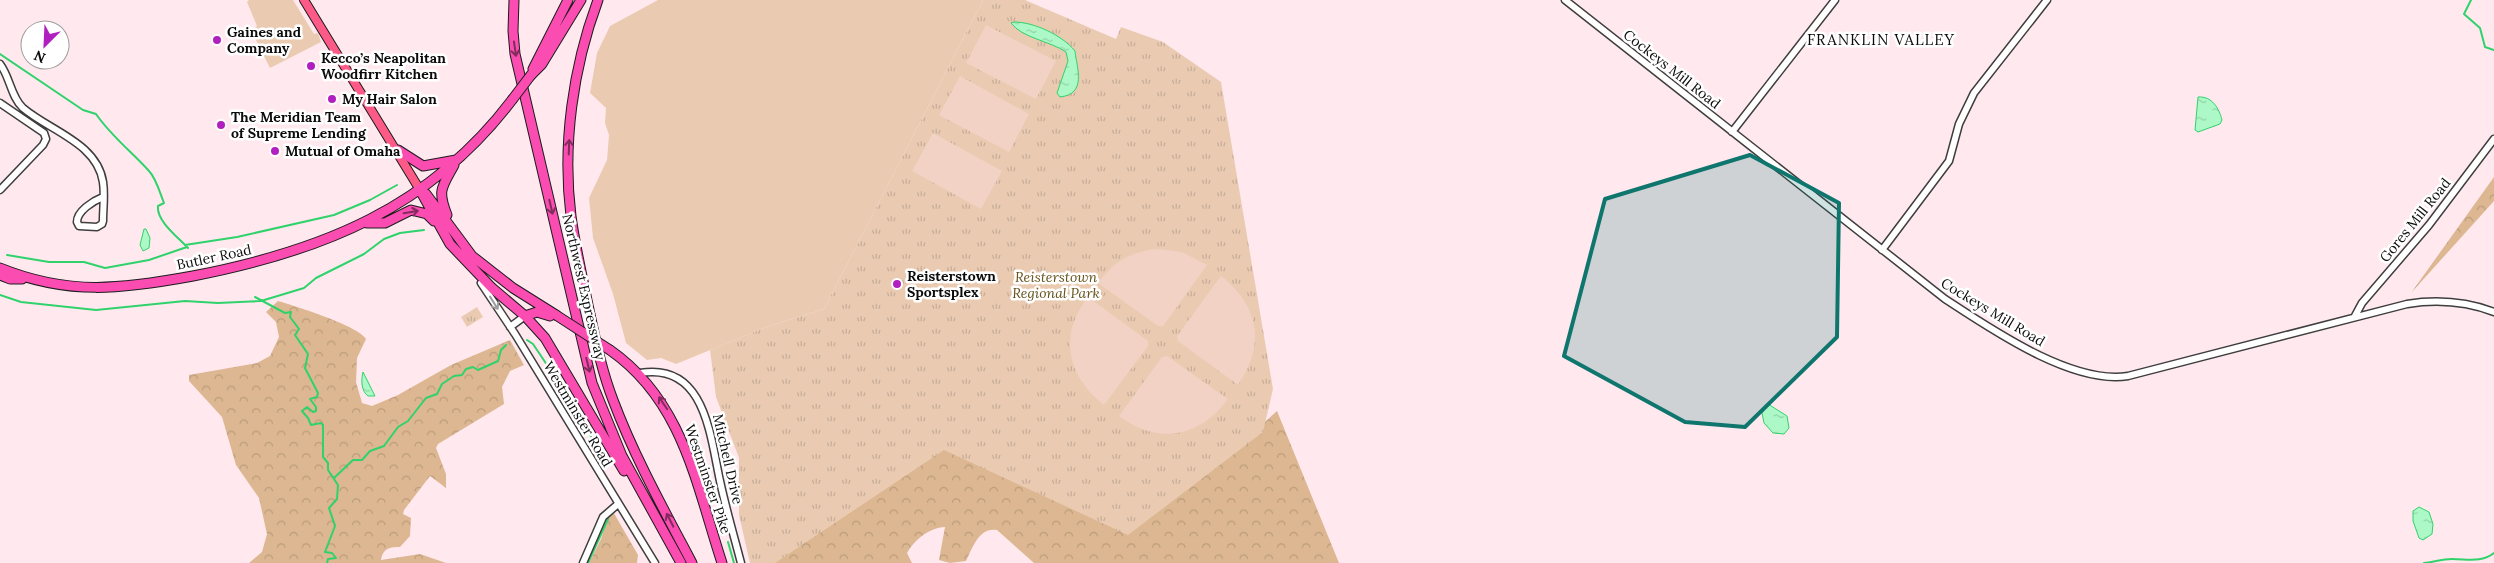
<svg xmlns="http://www.w3.org/2000/svg" width="2494" height="563" font-family="Lora,serif">
	<style>
		.grass { fill: #eacbb2 }
		.forest { fill: url(#forest-crowns) }
		.park { fill: url(#park-tufts) }
		.pitch { fill: #f1d2c4 }
		.water { fill: url(#water-ripples); stroke: #30d26b }
		.lines { fill: none; stroke-linecap: round; stroke-linejoin: round }
		.stream { stroke: #30d26b; stroke-width: 2 }
		.minor-casing { stroke: #3e3e3e; stroke-width: 9 }
		.major-casing { stroke: #1c1c1c; stroke-width: 10 }
		.highway-casing { stroke: #1c1c1c; stroke-width: 11 }
		.minor { stroke: #fff; stroke-width: 6 }
		.major { stroke: #fe5a88; stroke-width: 8 }
		.highway { stroke: #fa4cb1; stroke-width: 9 }
		.highway-bridge-casing { stroke: #1c1c1c; stroke-width: 11; stroke-linecap: butt }
		.highway-bridge { stroke: #fa4cb1; stroke-width: 9 }
		.oneway { stroke: #822c5e }
		.oneway2 { stroke: #9d9d9d }
		.marked { fill: #0f766e; fill-opacity: 0.2; stroke: #0f766e; stroke-width: 4; stroke-linejoin: round }
		.poi-dot { fill: #b21fc0; stroke: #fff; stroke-width: 2 }
		.labels { text-anchor: middle; dominant-baseline: central; stroke-width: 5; stroke-linejoin: round; paint-order: stroke }
		.poi-label { font-size: 14px; font-weight: bold; fill: #0b0b0b; stroke: #fff; text-anchor: start }
		.street-label { font-size: 14px; fill: #0b0b0b; stroke: #fff }
		.park-label { font-size: 14px; font-style: italic; fill: #65521a; stroke: #fff }
		.neighbourhood-label { font-size: 15px; letter-spacing: 1px; fill: #0b0b0b; stroke: #fff }
	</style>
	<defs>
		<pattern id="forest-crowns" width="20" height="18" patternUnits="userSpaceOnUse" patternTransform="scale(1.25)"><rect width="20" height="18" fill="#dcb791"/><path d="M2 6a3 3 0 1 1 6 0M12 15a3 3 0 1 1 6 0" fill="none" stroke="#bb9c7c"/></pattern>
		<pattern id="park-tufts" width="24" height="20" patternUnits="userSpaceOnUse" patternTransform="scale(1.25)"><rect width="24" height="20" fill="#eacbb2"/><path d="M3 7l-1-3M5 7V3M7 7l1-3M15 17l-1-3M17 17v-4M19 17l1-3" fill="none" stroke="#c7ad98"/></pattern>
		<pattern id="water-ripples" width="26" height="14" patternUnits="userSpaceOnUse" patternTransform="scale(1.25)"><rect width="26" height="14" fill="#acf8c6"/><path d="M2 4q2-2 4 0t4 0M15 11q2-2 4 0t4 0" fill="none" stroke="#93d3a9"/></pattern>
	</defs>
	<rect width="100%" height="100%" fill="#ffe9ef"/>
	<path class="grass" d="M293,0l21,34 4,-1 3,9 -51,26 -16,-32 -9,-4 2,-5 2,4 8,-5 -10,-24 2,-2z
		M658,0h325l-159,309 -55,17 -93,38 -15,-6 -14,2 -21,-17 -13,-49 -20,-56 -4,-40 18,-38 2,-25 -4,-12 1,-15 -16,-15 7,-40 13,-27z"/>
	<path class="forest" d="M2494,177v24l-83,92z
		M278,301c17,5 81,25 88,38l-9,19 -1,24 6,21 10,3 26,-11 53,-30 59,-25 14,25 -14,6 -8,16 2,17 -66,40 -2,4 10,26v14l-16,-12 -26,34 -1,4 8,4 -1,18 -10,11c-10,0 -17,1 -19,13l39,-6 26,9h-197l13,-11 5,-18 -8,-36 -23,-33 -14,-48 -33,-36v-6l68,-12 13,-7 9,-19 -3,-15 -10,-10z
		M1277,411l62,152h-305l-37,-33c-18,-3 -24,17 -31,31l-16,2 -11,-3 6,-33c-16,1 -30,12 -38,26l5,10h-153l79,-109 417,-23z
		M611,508l27,47 -1,8h-48l12,-24z"/>
	<path class="park" d="M983,0h42l91,39 5,-12 42,15 58,40 52,307 -10,43 -135,103 -184,-85 -169,113h-25l-11,-48v-57l-23,-61 -6,-47 59,-24 55,-17z
		M477,307l6,10 -16,10 -6,-10z"/>
	<path class="pitch" d="M986,25l70,36 -20,38 -70,-36z
		M960,76l69,38 -20,38 -70,-37z
		M933,133l69,38 -21,38 -69,-38z
		M1157,249l25,3 25,13 -44,61h-5l-60,-43c16,-22 33,-31 59,-34z
		M1221,276c38,30 45,68 17,109l-60,-44 -1,-5z
		M1088,297l60,44v5l-44,59c-37,-29 -46,-70 -16,-108z
		M1167,356l61,43c-29,39 -70,46 -109,17l43,-59z"/>
	<path class="water" d="M1014,22c20,0 48,13 61,29 2,18 12,43 -15,46l-3,-4 11,-32 -2,-9c-16,-11 -44,-14 -55,-29z
		M2198,97c14,-1 21,11 24,23l-2,4 -22,8 -3,-2z
		M144,229h2l4,9 -1,10 -6,3 -3,-6z
		M363,372l12,24h-7c-7,-5 -7,-16 -5,-24z
		M1768,404l19,12 2,12 -5,6 -11,-1 -9,-10 -2,-10z
		M2419,507l10,5 4,12 -1,10 -9,6 -4,-2 -6,-17v-10z"/>
	<g class="lines">
		<path class="stream" d="M2471,0l-7,14 16,14 5,19 9,3
			M0,54l83,56 13,4c15,22 36,38 53,57 7,7 11,22 15,32l-6,3c-2,15 21,32 30,42
			M185,245l52,-8 97,-22 36,-15 27,-15
			M7,255l42,7h35l21,6 44,-8 38,-13
			M0,295l21,7 75,8 89,-9 33,2 43,-2 43,-13 12,-10 48,-24 20,-15 16,-6 24,-3
			M255,297l30,16 6,-1 -1,5 9,12 -4,6 13,19 -3,14 13,25 -1,4 -7,2 6,8v4l-3,1 -6,-5 -5,4 6,7 3,7 10,-2 2,2c0,11 0,21 0,32l5,6v7l10,15 -1,14 -8,9 6,18 -10,26 7,1 4,5 -8,1 -1,4
			M527,340l6,4 43,64 24,45
			M334,478l19,-18h9l8,-9 14,-5 14,-19 10,-6 18,-23 11,-4 5,-10 12,-8 8,-1 4,-6 7,-2 5,3 20,-9 3,-11 5,-5
			M728,542l6,21
			M588,563l20,-44
			M2424,563c9,-1 19,-4 28,-4 16,0 29,4 42,-6"/>
		<defs>
			<path id="minor" d="M1565,0l380,299c46,30 127,86 183,77l279,-72c31,-5 58,-3 87,8
				M0,64c10,13 11,33 23,44 27,23 74,35 80,74 2,13 0,26 0,39l-1,3 -5,3 -18,-1 -2,-4c0,-11 16,-21 26,-25
				M0,103l44,30 2,6 -3,6 -43,45
				M1732,132l103,-132
				M1882,250l67,-89 10,-37 15,-31 73,-93
				M485,280l-4,3 34,51 140,229
				M2355,316l7,-13 67,-78 65,-86
				M510,327l15,-11
				M640,373c65,-11 70,62 80,108 6,28 14,55 21,82
				M583,563l20,-46 15,-13"/>
			<path id="major" d="M304,0l116,190"/>
			<path id="highway" d="M514,0l-1,31 2,23 77,329 30,73 59,107
				M598,0c-25,67 -36,145 -27,216 4,30 11,59 17,89 7,32 13,64 25,95 21,56 51,110 79,163
				M533,69l35,-69
				M531,75l11,-11 39,-64
				M398,150l25,16 33,-6
				M420,190l30,54 42,44 33,28 20,22 79,133
				M426,194l46,62 41,32 43,27
				M447,215c-10,-25 -5,-28 7,-50
				M367,223h18l26,-13 16,4 7,7
				M0,268c69,28 122,21 193,8 129,-25 237,-68 319,-176
				M0,275l10,4h12
				M525,316l12,-4 13,4
				M610,350c73,51 86,134 112,213"/>
		</defs>
		<use href="#minor" class="minor-casing"/>
		<use href="#major" class="major-casing"/>
		<use href="#highway" class="highway-casing"/>
		<use href="#minor" class="minor"/>
		<use href="#major" class="major"/>
		<use href="#highway" class="highway"/>
		<defs>
			<path id="highway-bridge" d="M512,100l19,-25
				M556,315l54,35"/>
		</defs>
		<use href="#highway-bridge" class="highway-bridge-casing"/>
		<use href="#highway-bridge" class="highway-bridge"/>
	</g>
	<defs><path id="oneway-shaft" d="M-6 0H5M1.5-3L5.5 0L1.5 3" fill="none" stroke-width="1.6" stroke-linecap="round" stroke-linejoin="round" transform="scale(1.25)"/></defs>
	<g class="oneway">
		<use href="#oneway-shaft" transform="translate(515 49) rotate(82)"/>
		<use href="#oneway-shaft" transform="translate(569 147) rotate(-88)"/>
		<use href="#oneway-shaft" transform="translate(551 207) rotate(77)"/>
		<use href="#oneway-shaft" transform="translate(411 212) rotate(-9)"/>
		<use href="#oneway-shaft" transform="translate(588 365) rotate(76)"/>
		<use href="#oneway-shaft" transform="translate(663 403) rotate(-124)"/>
		<use href="#oneway-shaft" transform="translate(670 520) rotate(-117)"/>
	</g>
	<use class="oneway2" href="#oneway-shaft" transform="translate(494 303) rotate(58)"/>
	<path class="marked" d="M1750,155l89,48 -2,134 -92,90 -60,-5 -121,-66 41,-157z"/>
	<g class="poi-dot">
		<circle cx="217" cy="40" r="5"/>
		<circle cx="311" cy="66" r="5"/>
		<circle cx="332" cy="99" r="5"/>
		<circle cx="221" cy="125" r="5"/>
		<circle cx="275" cy="151" r="5"/>
		<circle cx="897" cy="284" r="5"/>
	</g>
	<g class="labels">
		<g class="poi-label">
			<text x="227" y="32">Gaines and<tspan x="227" dy="16">Company</tspan></text>
			<text x="321" y="58">Kecco’s Neapolitan<tspan x="321" dy="16">Woodfirr Kitchen</tspan></text>
			<text x="342" y="99">My Hair Salon</text>
			<text x="231" y="117">The Meridian Team<tspan x="231" dy="16">of Supreme Lending</tspan></text>
			<text x="285" y="151">Mutual of Omaha</text>
			<text x="907" y="276">Reisterstown<tspan x="907" dy="16">Sportsplex</tspan></text>
		</g>
		<g class="street-label">
			<text transform="translate(1672 69) rotate(38)">Cockeys Mill Road</text>
			<text transform="translate(2415 220) rotate(-51)">Gores Mill Road</text>
			<text transform="translate(214 257) rotate(-12)">Butler Road</text>
			<text transform="translate(584 287) rotate(77)">Northwest Expressway</text>
			<text transform="translate(1993 312) rotate(31)">Cockeys Mill Road</text>
			<text transform="translate(578 414) rotate(59)">Westminster Road</text>
			<text transform="translate(728 459) rotate(77)">Mitchell Drive</text>
			<text transform="translate(708 479) rotate(71)">Westminster Pike</text>
		</g>
		<g class="park-label">
			<text x="1056" y="277">Reisterstown<tspan x="1056" dy="16">Regional Park</tspan></text>
		</g>
		<g class="neighbourhood-label">
			<text x="1881" y="39">FRANKLIN VALLEY</text>
		</g>
	</g>
	<g transform="translate(45 45) rotate(204)"><circle r="24" fill="#ffffff" stroke="#9d9d9d"/>
	<path d="M0-4L9 19L0 12L-9 19Z" fill="#b21fc0"/>
	<text y="-8" font-size="14" font-weight="bold" text-anchor="middle" fill="#0b0b0b">N</text>
	</g>
</svg>
